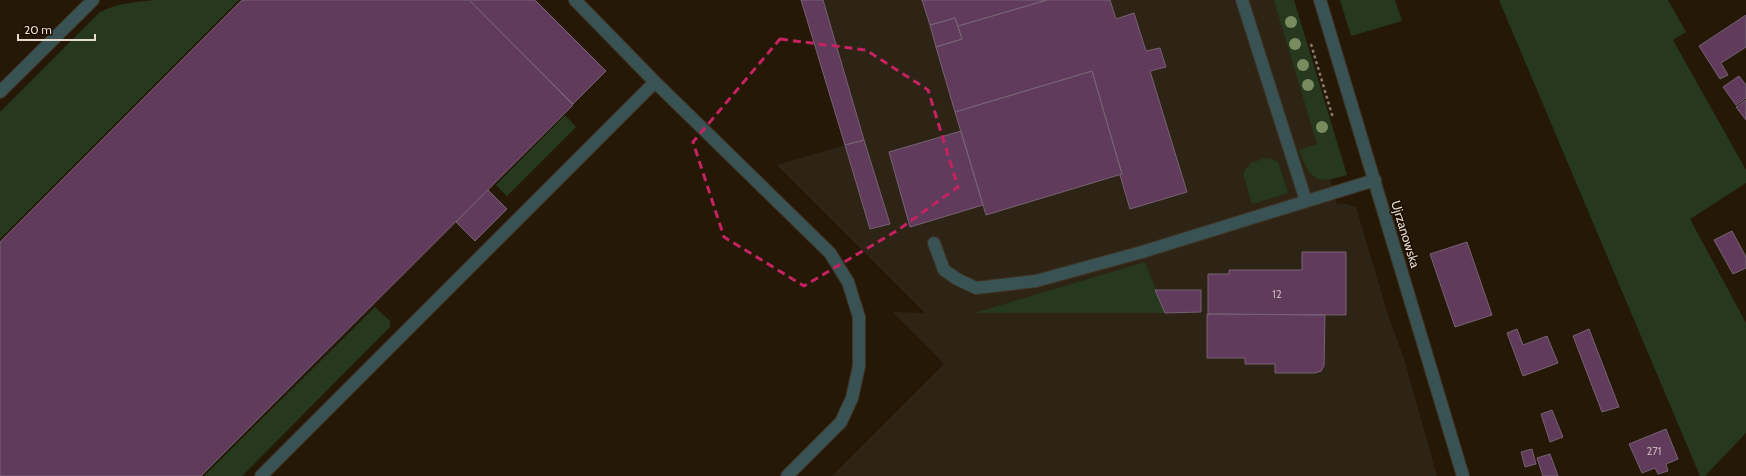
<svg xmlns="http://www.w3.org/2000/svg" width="1746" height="476" font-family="Cabin,sans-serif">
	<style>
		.commercial { fill: #2e2415 }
		.green { fill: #26391e }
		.building { fill: #603b5c; stroke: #766273 }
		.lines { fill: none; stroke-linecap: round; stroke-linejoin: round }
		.minor-casing { stroke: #403323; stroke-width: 14 }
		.path { stroke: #887c6f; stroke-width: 2.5; stroke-dasharray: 3 3; stroke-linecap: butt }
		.minor { stroke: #395354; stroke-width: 12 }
		.tree { fill: #788c60 }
		.marked { fill: none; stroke: #c42261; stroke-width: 3; stroke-dasharray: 8 5; stroke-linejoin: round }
		.labels { text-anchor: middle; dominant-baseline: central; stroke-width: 3; stroke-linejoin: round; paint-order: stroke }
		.number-label { font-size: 11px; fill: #c4b3b3 }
		.street-label { font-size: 13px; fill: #e5dbd0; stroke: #1c0f01 }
	</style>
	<rect width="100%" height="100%" fill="#251807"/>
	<path class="commercial" d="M801,0h493l36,178 7,26h9l10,3 32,108 16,44 33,117h-605l112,-112 -51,-52 32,1 -148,-148 68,-20z"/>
	<path class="green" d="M156,0h83l-239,239v-127l100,-100c18,-9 36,-10 56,-12z
		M1274,0h20l53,175c-32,10 -36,5 -48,-25l18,-6z
		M1340,0h55l7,21 -51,15z
		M1499,0h169l18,32 -13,8 73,130v13l-56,36 56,104v110l-41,43h-5z
		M565,115l11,12 -69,69 -11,-11z
		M1265,158l7,1 6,3 10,31 -36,11 -8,-27v-6l7,-8z
		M1145,262l20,51h-191z
		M375,307l15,14v6l-148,149h-38z"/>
	<path class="building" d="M242,0h227l104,105 -372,371h-201v-234z
		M469,0h66l71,71 -33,33z
		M801,0h22l41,140 -19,5z
		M922,0h125l-89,26 -3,-8 -25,7z
		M1047,0h63l6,19 18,-6 12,38 14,-3 6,19 -16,4 37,121 -57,17 -10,-34 2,-1 -30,-103 -137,41 -19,-65 26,-8 -4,-13z
		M1746,15v32l-25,16 7,12 -8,4 -21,-33z
		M955,18l7,21 -26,8 -6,-22z
		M1092,71l30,103 -136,41 -31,-103z
		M1739,76l7,9v13l-10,7 -13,-18z
		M1746,100v20l-10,-13z
		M961,131l22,74 -73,22 -21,-75z
		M864,140l26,84 -20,5 -25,-84z
		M488,190l19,19 -32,32 -19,-19z
		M1732,231l14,26v11l-13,6 -19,-34z
		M1467,242l25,73 -37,12 -25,-73z
		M1302,252h44v63l-138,-1v-40h21v-4h73z
		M1155,290h46v22l-36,1z
		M1207,314l118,1 -1,51 -3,5 -6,2h-40v-9h-30v-6h-38z
		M1517,329l6,16 24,-9 11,27 -35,13 -16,-43z
		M1589,329l30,78 -17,5 -29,-76z
		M1552,410l11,27 -13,5 -9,-28z
		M1666,429l12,30 -12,5 2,7 -10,3 -3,-6 -13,5 -13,-29z
		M1532,449l4,15 -11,3 -4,-15z
		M1550,454l8,22h-15l-6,-18z"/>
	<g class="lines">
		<defs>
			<path id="minor" d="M575,0l80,82 175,171 18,29 11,35v49l-7,32 -11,24 -54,54
				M1242,0l64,201
				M1320,0l143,476
				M0,92l93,-92
				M934,243l10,27 13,9 19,9 60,-7 106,-29 233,-72
				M261,476l394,-394"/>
		</defs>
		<use href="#minor" class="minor-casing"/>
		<path class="path" d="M1311,44l22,74"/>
		<use href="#minor" class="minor"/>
	</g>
	<g class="tree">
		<circle cx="1291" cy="22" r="6"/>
		<circle cx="1295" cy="44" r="6"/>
		<circle cx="1303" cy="65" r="6"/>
		<circle cx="1308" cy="85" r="6"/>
		<circle cx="1322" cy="127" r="6"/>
	</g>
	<path class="marked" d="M780,39l86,11 62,40 30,97 -60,43 -94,56 -80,-49 -31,-95z"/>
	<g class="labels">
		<g class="number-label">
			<text x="1277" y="294">12</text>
			<text x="1654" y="451">271</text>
		</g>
		<g class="street-label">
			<text transform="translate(1406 234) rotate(73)">Ujrzanowska</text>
		</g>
	</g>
	<path d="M18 34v6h77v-6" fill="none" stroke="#e5dbd0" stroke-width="2"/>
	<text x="24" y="34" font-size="12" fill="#e5dbd0" stroke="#1c0f01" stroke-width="3" paint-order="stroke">20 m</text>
</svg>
